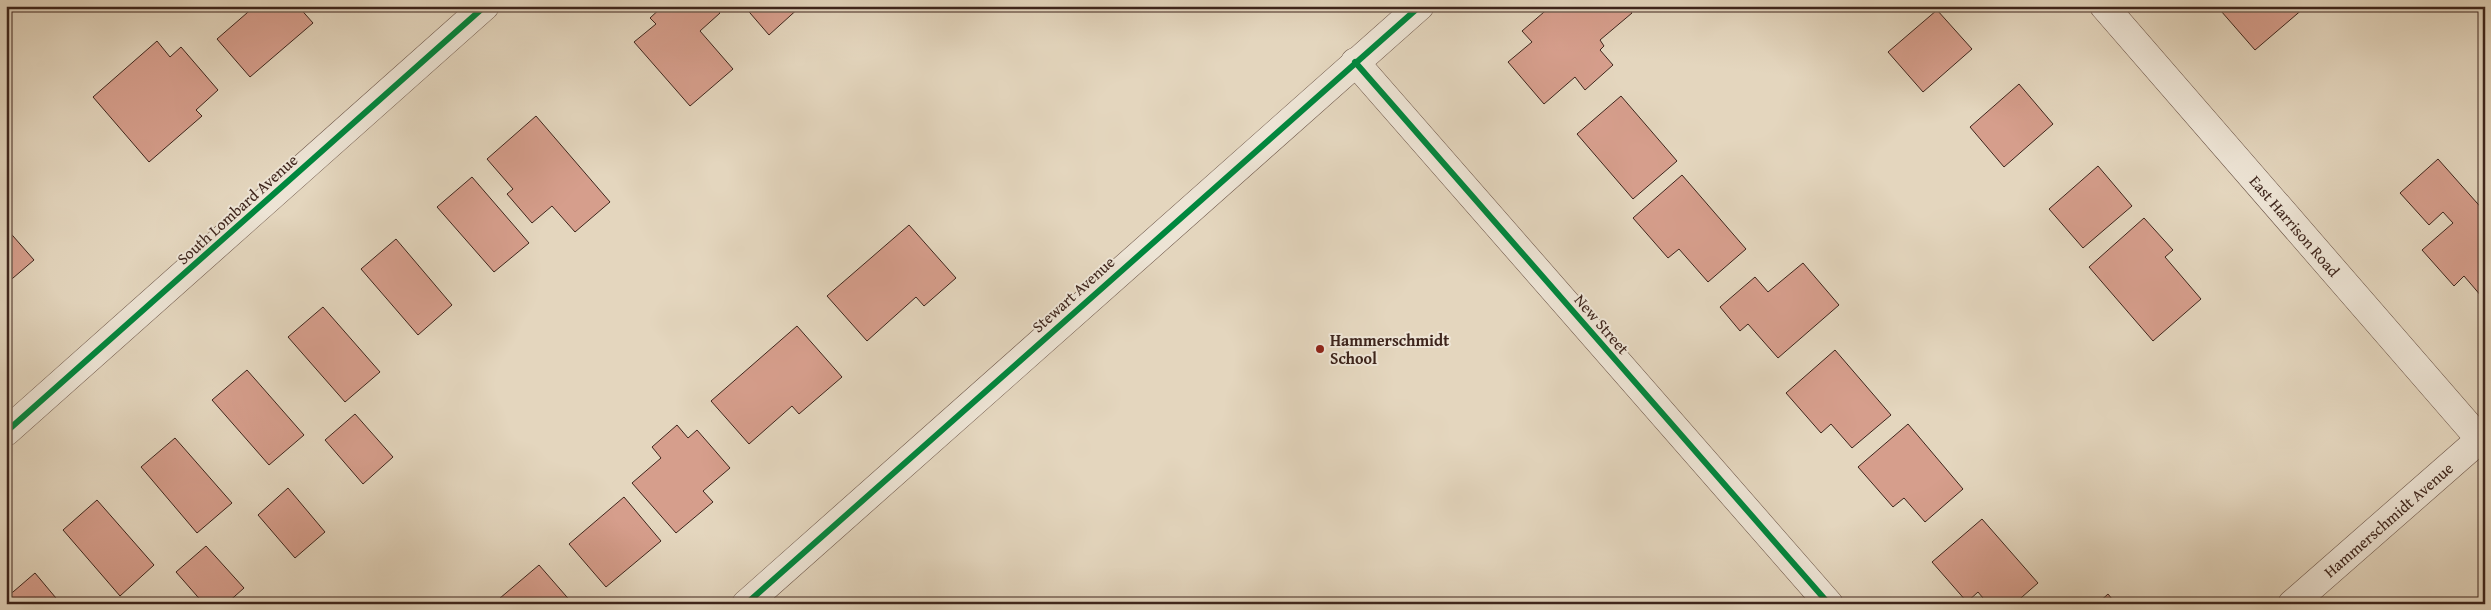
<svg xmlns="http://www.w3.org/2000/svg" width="2491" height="610" font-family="'Gentium Book Plus',serif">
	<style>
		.building { fill: #d69e8c; stroke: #3e251c }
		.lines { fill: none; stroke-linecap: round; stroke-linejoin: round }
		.minor-casing { stroke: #685144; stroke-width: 29 }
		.minor { stroke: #ede4d5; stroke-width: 28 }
		.cycleway-casing { stroke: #ede4d5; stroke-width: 9 }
		.cycleway { stroke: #00873e; stroke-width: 6 }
		.poi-dot { fill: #8f2418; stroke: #ede4d5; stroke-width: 2 }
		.labels { text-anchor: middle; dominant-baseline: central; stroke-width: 4; stroke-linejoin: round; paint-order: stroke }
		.street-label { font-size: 16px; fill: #3e251c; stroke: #ede4d5 }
		.poi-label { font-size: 16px; font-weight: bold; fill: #3e251c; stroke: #ede4d5; text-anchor: start }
	</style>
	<rect width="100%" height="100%" fill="#e4d6be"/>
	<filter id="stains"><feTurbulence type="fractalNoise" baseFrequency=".004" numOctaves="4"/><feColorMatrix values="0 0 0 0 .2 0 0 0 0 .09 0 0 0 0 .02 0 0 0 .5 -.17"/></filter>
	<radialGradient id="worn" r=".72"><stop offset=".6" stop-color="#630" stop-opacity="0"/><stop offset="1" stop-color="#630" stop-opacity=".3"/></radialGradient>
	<path class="building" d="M255,6h43l15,17 -63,54 -33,-38z
		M663,6h51l6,7 -20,18 33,38 -43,37 -56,-64 22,-18 -6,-6z
		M744,6h57l-32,29z
		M1551,6h16l2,3 4,-3h54l5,7 -32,27 4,6 -4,4 13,15 -28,25 -10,-13 -31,27 -36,-42 24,-20 -10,-11z
		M2225,6h77l2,2 -49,42 -34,-39z
		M1937,10l35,39 -49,43 -35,-40z
		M157,41l13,16 11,-10 37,43 -22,20 6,6 -53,46 -56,-65z
		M2019,84l34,40 -49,43 -34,-40z
		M1621,96l56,65 -44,38 -56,-65z
		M536,116l74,86 -35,30 -23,-26 -20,17 -25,-29 6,-5 -26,-30z
		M2438,159l47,53v83l-3,2 -18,-21 -10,10 -32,-36 31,-27 -10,-11 -14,13 -29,-32z
		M2098,166l34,40 -49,42 -34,-39z
		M1682,175l64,74 -38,33 -29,-33 -11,9 -35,-40z
		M472,177l57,66 -35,29 -57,-65z
		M2144,218l29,32 -8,7 36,42 -48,42 -64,-74z
		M909,225l47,53 -32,28 -8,-9 -49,44 -40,-45z
		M6,228l28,32 -28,24z
		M396,239l56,66 -34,30 -57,-66z
		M1803,263l36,42 -61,53 -30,-34 -8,7 -20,-24 35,-30 13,15z
		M323,307l57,65 -35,30 -57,-65z
		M797,326l45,51 -43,37 -7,-8 -43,38 -38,-43z
		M1835,350l56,65 -39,33 -21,-24 -10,9 -35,-40z
		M247,370l57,65 -35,30 -57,-65z
		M355,414l38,43 -30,27 -38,-44z
		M1908,424l55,65 -38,33 -21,-24 -11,9 -35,-40z
		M677,425l11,13 9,-8 33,38 -27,23 10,11 -37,31 -44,-50 29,-25 -9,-11z
		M175,438l57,65 -35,30 -56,-66z
		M288,488l37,44 -30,26 -37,-43z
		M624,497l37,44 -55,46 -37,-43z
		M97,500l57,65 -34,31 -57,-66z
		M1982,519l56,64 -24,21h-26l-10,-12 -11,10 -35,-40z
		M206,546l38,42 -18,16h-22l-28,-32z
		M539,565l34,39h-80z
		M35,573l26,31h-55v-6z
		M2108,594l8,10h-19z"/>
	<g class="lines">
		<defs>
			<g id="minor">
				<path id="s1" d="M2104,6l381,439"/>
				<path d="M1355,62l474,542"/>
				<path d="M6,432l479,-426"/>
				<path d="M746,604l674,-598"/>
				<path id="s2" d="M2292,604l193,-169"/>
			</g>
		</defs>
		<use href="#minor" class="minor-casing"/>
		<use href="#minor" class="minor"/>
		<defs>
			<path id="cycleway" d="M1355,62l474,542
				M6,432l479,-426
				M746,604l674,-598"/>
		</defs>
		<use href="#cycleway" class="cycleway-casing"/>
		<use href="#cycleway" class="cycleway"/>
	</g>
	<circle class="poi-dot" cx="1320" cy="349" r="5"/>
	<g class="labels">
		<g class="street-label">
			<text transform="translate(237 209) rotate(-42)">South Lombard Avenue</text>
			<text stroke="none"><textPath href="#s1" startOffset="291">East Harrison Road</textPath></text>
			<text transform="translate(1073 294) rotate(-42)">Stewart Avenue</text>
			<text transform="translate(1602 324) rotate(49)">New Street</text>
			<text stroke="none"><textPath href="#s2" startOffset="128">Hammerschmidt Avenue</textPath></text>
		</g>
		<g class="poi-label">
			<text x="1330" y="340">Hammerschmidt<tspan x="1330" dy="18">School</tspan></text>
		</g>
	</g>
	<rect width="2491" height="610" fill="none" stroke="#e4d6be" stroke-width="25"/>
	<rect x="8" y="8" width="2476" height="595" fill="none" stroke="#3e251c" stroke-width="2.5"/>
	<rect x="12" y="12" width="2466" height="585" fill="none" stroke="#3e251c"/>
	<rect width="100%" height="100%" filter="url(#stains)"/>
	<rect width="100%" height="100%" fill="url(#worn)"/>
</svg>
